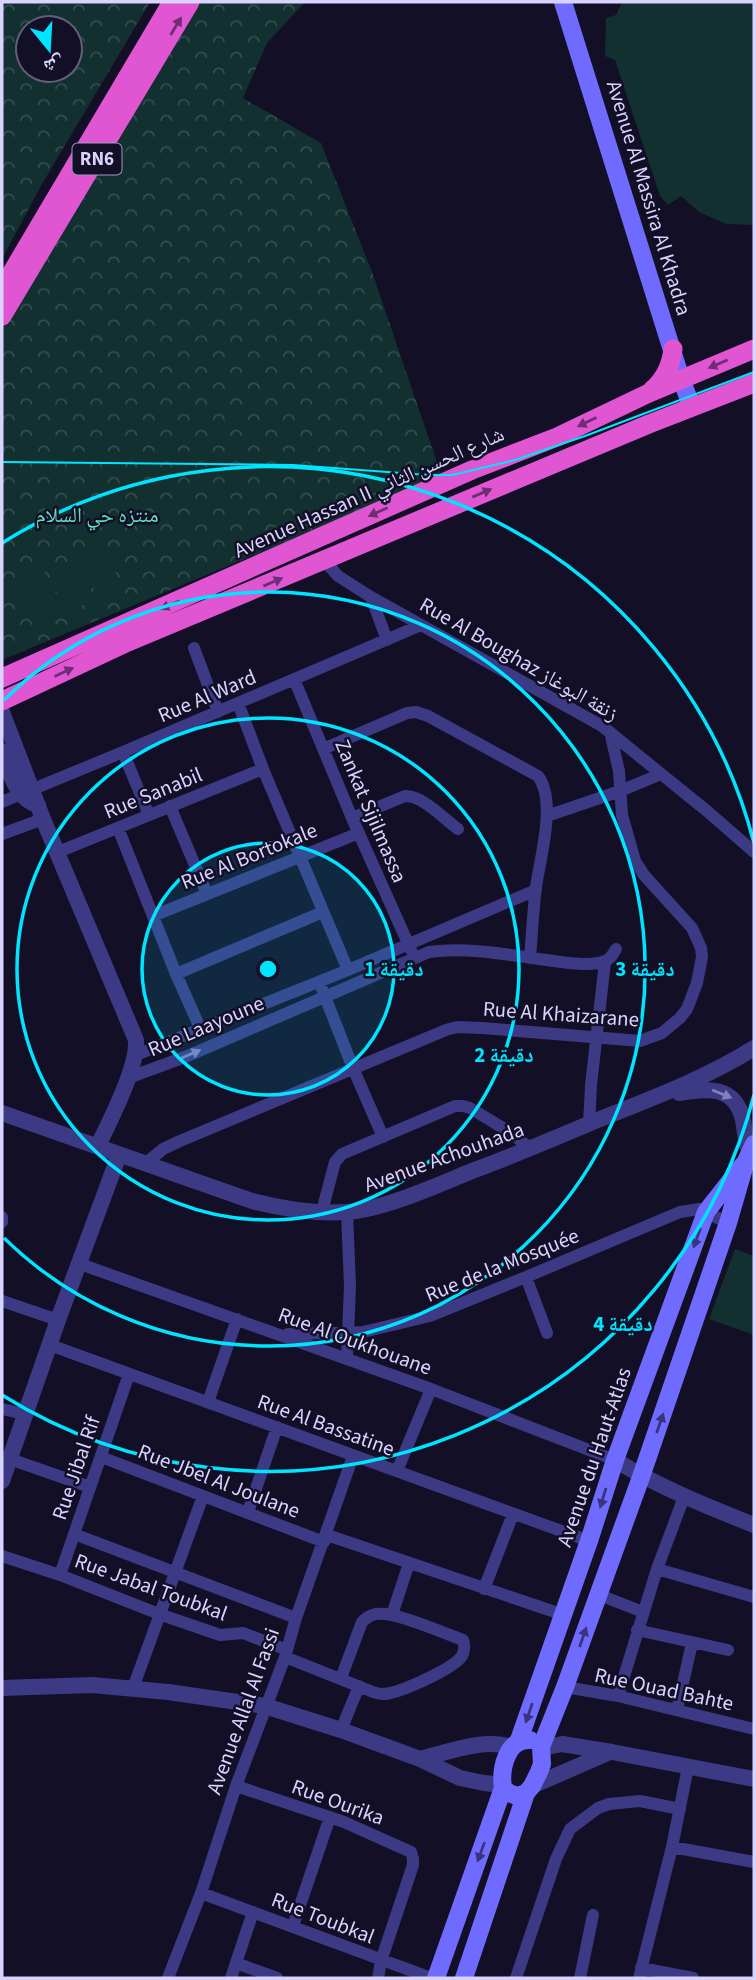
<svg xmlns="http://www.w3.org/2000/svg" width="756" height="1980" font-family="'Source Sans 3','Noto Naskh Arabic',sans-serif">
	<style>
		.forest { fill: url(#forest-crowns); fill-rule: evenodd }
		.pitch { fill: #12302f }
		.lines { fill: none; stroke-linecap: round; stroke-linejoin: round }
		.minor { stroke: #3d3a85; stroke-width: 12 }
		.tertiary { stroke: #3d3a85; stroke-width: 16 }
		.secondary { stroke: #6f6bff; stroke-width: 18 }
		.trunk { stroke: #e055d1; stroke-width: 19 }
		.tram { stroke: #00e5ff; stroke-width: 2 }
		.oneway { fill: #6f2e73 }
		.oneway2 { fill: #837fbc }
		.oneway3 { fill: #38347d }
		.ring { fill: none; stroke: #00e5ff; stroke-width: 3.5 }
		.labels { text-anchor: middle; dominant-baseline: central; stroke-width: 5; stroke-linejoin: round; paint-order: stroke }
		.shield { fill: #130f26; stroke: #9e99be; stroke-width: 2 }
		.shield-label { font-size: 19px; font-weight: bold; fill: #d9d4ff }
		.street-label { font-size: 21px; fill: #d9d4ff; stroke: #130f26 }
		.park-label { font-size: 21px; fill: #5fe0c0; stroke: #130f26 }
		.centre { fill: #00e5ff; stroke: #130f26; stroke-width: 3.5 }
		.ring-label { font-size: 21px; text-anchor: middle; font-weight: bold; fill: #00e5ff; stroke: #130f26; stroke-width: 5; stroke-linejoin: round; paint-order: stroke }
	</style>
	<defs>
		<pattern id="forest-crowns" width="20" height="18" patternUnits="userSpaceOnUse" patternTransform="scale(1.75)"><rect width="20" height="18" fill="#12302f"/><path d="M2 6a3 3 0 1 1 6 0M12 15a3 3 0 1 1 6 0" fill="none" stroke="#344d4e"/></pattern>
	</defs>
	<rect width="100%" height="100%" fill="#130f26"/>
	<path class="forest" d="M2,2h148l-108,182 -40,75zM28,28h42v42h-42z
		M183,2h122l-38,41 -24,55 78,45 51,129 70,205 -440,183v-340z"/>
	<path class="pitch" d="M622,2h132v223l-28,-1 -27,-12 -18,-16 -13,9 -8,-9 -45,-136 -10,-4 1,-38 10,-3z
		M105,550l18,38 -25,11 -16,-39z
		M77,559l18,41 -30,12 -17,-41z
		M44,571l19,42 -29,12 -18,-42z
		M2,602l12,30 -12,4z
		M735,1249l19,7v79l-45,-16z"/>
	<g class="lines">
		<path class="minor" d="M324,560l14,16 33,21 231,129 105,85 47,41
			M371,597l16,43
			M194,648l24,64
			M294,679l58,139 59,132
			M238,703l25,66 85,201
			M323,749l84,-36 9,-1 12,4 110,60c19,25 2,82 -2,111 -3,24 -4,47 -6,71
			M123,752l26,63
			M2,802l121,-50 298,-127
			M170,806l37,88
			M547,816l73,-25 41,-17
			M352,818l53,-22c17,-1 39,23 53,33
			M118,828l58,146 25,56
			M2,834l41,-15
			M58,852l205,-83
			M153,916l206,-83
			M176,974l147,-62
			M322,989l31,79 30,69
			M136,1055l212,-85 188,-80
			M128,1078l57,-21 244,-105c36,-5 75,2 110,7 17,2 51,9 66,2 6,-2 8,-7 11,-12
			M589,1124l2,-39 14,-123
			M146,1163l17,-14 17,-8 266,-111 11,-3 25,1 158,13 22,-8 18,-15 7,-9 10,-26 5,-26 -1,-9 -9,-20 -48,-53 -9,-14 -13,-46 -3,-44 -9,-39
			M322,1211l13,-49 7,-8 113,-48h8l7,2 41,25 20,16
			M2,1217v5
			M80,1264l351,125 184,71
			M526,1277l21,56
			M2,1301l56,19
			M288,1334l75,-2 67,-16 96,-39 154,-65 19,-3 29,14
			M50,1345l539,196
			M347,1359l3,-73 -3,-74
			M208,1402l29,-83
			M2,1409l22,5
			M101,1457l223,85
			M10,1459l80,28
			M397,1471l34,-82
			M248,1512l29,-85
			M74,1534l222,84
			M327,1535l237,80
			M2,1556l58,19 99,39 61,21 23,-2 44,17
			M657,1569l97,28
			M60,1575l69,-201
			M484,1589l29,-75
			M597,1594l46,18
			M392,1615l17,-52
			M637,1630l91,20
			M285,1657l88,35c5,2 6,2 11,2 16,-1 69,-25 78,-38 3,-6 3,-10 1,-16 -20,-7 -68,-29 -87,-26 -6,1 -10,4 -14,8l-21,56
			M565,1687l53,9 136,33
			M133,1688l70,-192
			M618,1696l39,-127 27,-72
			M677,1710l15,-67
			M341,1730l18,-44
			M236,1786l108,36 67,30 2,7v6l-32,96 -3,17
			M672,1847l82,15
			M201,1893l230,85
			M293,1926l37,-109
			M236,1963l41,15
			M641,1968l52,10
			M168,1978l33,-85 35,-107 49,-129 11,-39 57,-162
			M231,1978l22,-66
			M516,1978l40,-119 14,-30 28,-21 11,-4 31,-3 40,8
			M580,1978l13,-63
			M639,1978l33,-131 16,-80"/>
		<path class="tertiary" d="M2,712l41,107 93,221c2,27 -26,80 -38,106
			M2,751c8,20 13,48 36,54
			M679,1093c28,-5 56,-8 64,27 2,11 2,22 7,33
			M2,1113l250,88c31,8 63,13 94,11 37,-2 92,-27 126,-41 43,-16 86,-34 128,-52 53,-21 106,-41 154,-71
			M615,1460c44,27 91,46 139,65
			M2,1481l56,-161 61,-165
			M2,1688l90,-3 76,7 97,14 76,24 79,29 40,19 24,5 19,2
			M542,1748l20,-4 50,8 142,27
			M420,1759c29,-7 63,-21 92,-12
			M532,1786l78,-34"/>
		<path class="secondary" d="M563,2l118,377 11,28
			M519,1740l70,-199 26,-81 91,-248 36,-46
			M503,1788l6,5 8,3 9,-3 6,-7 7,-14 3,-8 -1,-17 24,-60 76,-210 87,-254 18,-62 8,-17
			M436,1978l67,-190c-3,-19 4,-50 27,-48
			M464,1978l62,-185"/>
		<path class="trunk" d="M2,289l170,-287
			M2,316l188,-314
			M652,390c13,-11 19,-24 21,-41
			M2,678l470,-208 85,-33 92,-44 105,-44
			M2,701l126,-59 521,-218 105,-41"/>
		<path class="tram" d="M2,462l291,3 135,10h24l63,-15 70,-24 169,-64"/>
	</g>
	<defs><path id="oneway-solid" d="M-6-.8H1V-3.2L6.5 0L1 3.2V.8H-6Z" transform="scale(1.75)"/></defs>
	<g class="oneway">
		<use href="#oneway-solid" transform="translate(176 26) rotate(-59)"/>
		<use href="#oneway-solid" transform="translate(718 364) rotate(157)"/>
		<use href="#oneway-solid" transform="translate(587 422) rotate(154)"/>
		<use href="#oneway-solid" transform="translate(482 493) rotate(-23)"/>
		<use href="#oneway-solid" transform="translate(378 512) rotate(156)"/>
		<use href="#oneway-solid" transform="translate(273 582) rotate(-23)"/>
		<use href="#oneway-solid" transform="translate(170 605) rotate(157)"/>
		<use href="#oneway-solid" transform="translate(64 672) rotate(-25)"/>
	</g>
	<g class="oneway2">
		<use href="#oneway-solid" transform="translate(191 1054) rotate(-23)"/>
		<use href="#oneway-solid" transform="translate(722 1094) rotate(22)"/>
	</g>
	<g class="oneway3">
		<use href="#oneway-solid" transform="translate(697 1238) rotate(110)"/>
		<use href="#oneway-solid" transform="translate(660 1423) rotate(-71)"/>
		<use href="#oneway-solid" transform="translate(603 1498) rotate(107)"/>
		<use href="#oneway-solid" transform="translate(583 1637) rotate(-71)"/>
		<use href="#oneway-solid" transform="translate(529 1713) rotate(109)"/>
		<use href="#oneway-solid" transform="translate(481 1852) rotate(110)"/>
	</g>
	<circle cx="268" cy="969" r="126" fill="#00e5ff" fill-opacity=".12"/>
	<g class="ring">
		<circle cx="268" cy="969" r="126"/>
		<circle cx="268" cy="969" r="251"/>
		<path d="M4 700A377 377 0 1 1 4 1238"/>
		<path d="M754 1095A502 502 0 0 1 2 1395M2 543A502 502 0 0 1 754 843"/>
	</g>
	<g class="labels">
		<rect class="shield" x="72.5" y="143.5" width="49" height="31" rx="5"/>
		<g class="shield-label">
			<text x="97" y="159">RN6</text>
		</g>
		<g class="street-label">
			<text transform="translate(649 198) rotate(73)">Avenue Al Massira Al Khadra</text>
			<text transform="translate(369 492) rotate(-24)">Avenue Hassan II شارع الحسن الثاني</text>
			<text transform="translate(519 659) rotate(30)">Rue Al Boughaz زنقة البوغاز</text>
			<text transform="translate(207 696) rotate(-23)">Rue Al Ward</text>
			<text transform="translate(153 793) rotate(-22)">Rue Sanabil</text>
			<text transform="translate(371 811) rotate(67)">Zankat Sijilmassa</text>
			<text transform="translate(249 856) rotate(-22)">Rue Al Bortokale</text>
			<text transform="translate(561 1014) rotate(4)">Rue Al Khaizarane</text>
			<text transform="translate(206 1026) rotate(-23)">Rue Laayoune</text>
			<text transform="translate(444 1157) rotate(-20)">Avenue Achouhada</text>
			<text transform="translate(502 1265) rotate(-22)">Rue de la Mosquée</text>
			<text transform="translate(355 1341) rotate(20)">Rue Al Oukhouane</text>
			<text transform="translate(326 1425) rotate(20)">Rue Al Bassatine</text>
			<text transform="translate(594 1457) rotate(-71)">Avenue du Haut-Atlas</text>
			<text transform="translate(76 1468) rotate(-71)">Rue Jibal Rif</text>
			<text transform="translate(219 1481) rotate(21)">Rue Jbel Al Joulane</text>
			<text transform="translate(151 1587) rotate(20)">Rue Jabal Toubkal</text>
			<text transform="translate(664 1689) rotate(12)">Rue Ouad Bahte</text>
			<text transform="translate(243 1711) rotate(-70)">Avenue Allal Al Fassi</text>
			<text transform="translate(338 1802) rotate(20)">Rue Ourika</text>
			<text transform="translate(323 1918) rotate(21)">Rue Toubkal</text>
		</g>
		<g class="park-label">
			<text x="97" y="515">منتزه حي السلام</text>
		</g>
	</g>
	<circle cx="268" cy="969" r="10" class="centre"/>
	<g class="ring-label">
		<text x="394" y="976">1 دقيقة</text>
		<text x="645" y="976">3 دقيقة</text>
		<text x="504" y="1062">2 دقيقة</text>
		<text x="623" y="1331">4 دقيقة</text>
	</g>
	<rect width="756" height="1980" fill="none" stroke="#d9d4ff" stroke-width="7"/>
	<g transform="translate(49 49) rotate(162)"><circle r="33" fill="#130f26" stroke="#625e7d" stroke-width="2"/>
	<path d="M0-5L12 26L0 18L-12 26Z" fill="#00e5ff"/>
	<text y="-10" font-size="19" font-weight="bold" text-anchor="middle" fill="#d9d4ff">ش</text>
	</g>
</svg>
